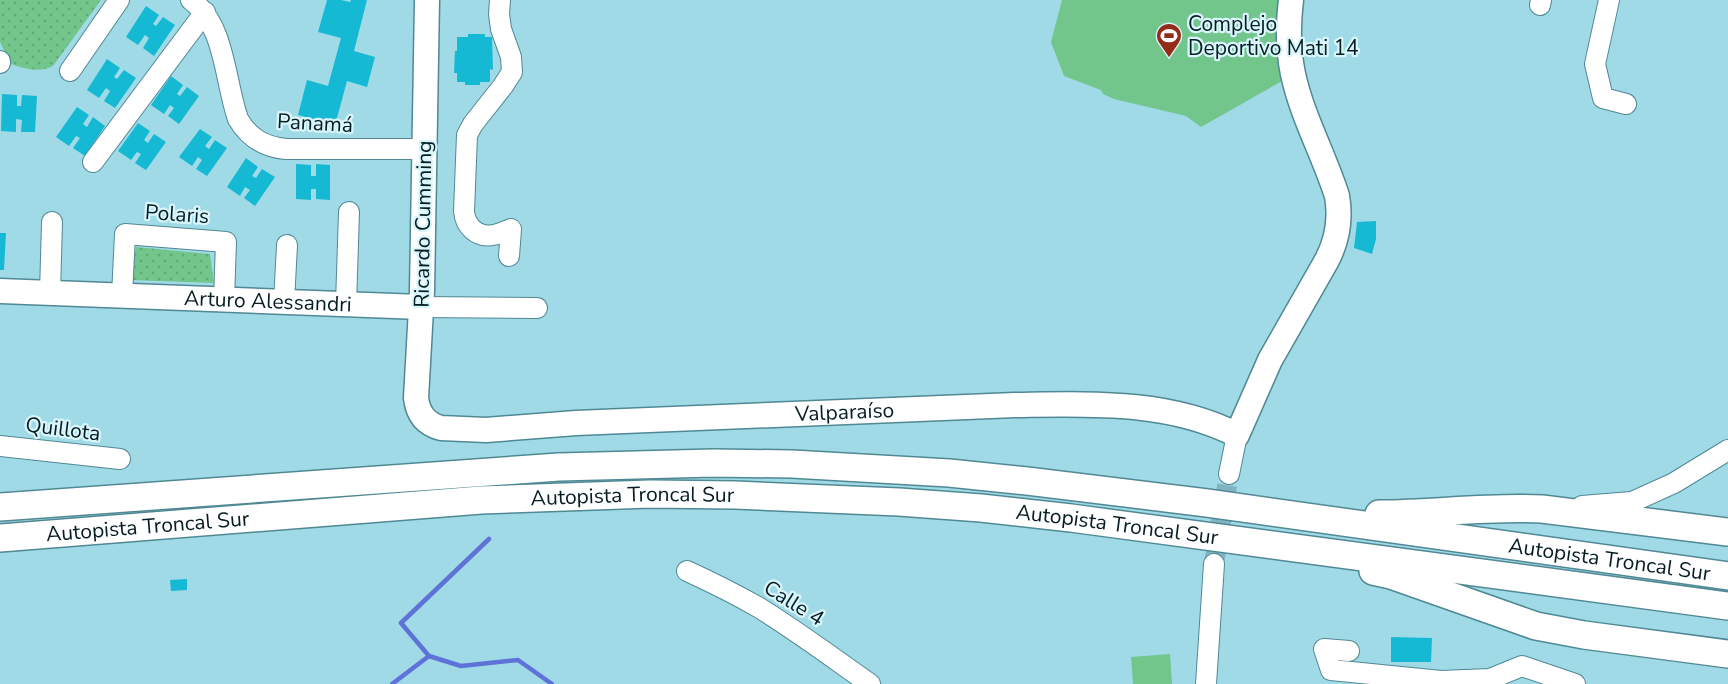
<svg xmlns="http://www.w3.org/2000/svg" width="1728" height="684" font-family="'Nunito Sans',sans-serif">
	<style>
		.park { fill: url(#park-dots) }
		.pitch { fill: #72c58b }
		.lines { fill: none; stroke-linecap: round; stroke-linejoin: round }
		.stream { stroke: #5f72d7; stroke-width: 4.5 }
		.building { fill: #16b9d3 }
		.minor-tunnel { stroke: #81b4c0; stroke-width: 20; stroke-dasharray: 20 10; stroke-linecap: butt }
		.minor-casing { stroke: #508894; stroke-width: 22 }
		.major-casing { stroke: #508894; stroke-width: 27 }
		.highway-casing { stroke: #508894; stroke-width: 30 }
		.minor { stroke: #fff; stroke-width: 20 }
		.major { stroke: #fff; stroke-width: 24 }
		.highway { stroke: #fff; stroke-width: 27 }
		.labels { text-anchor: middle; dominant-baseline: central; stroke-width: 4.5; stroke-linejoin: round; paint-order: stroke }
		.poi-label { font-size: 21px; fill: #061d22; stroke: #d9f6fc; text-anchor: start }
		.street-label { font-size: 21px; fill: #061d22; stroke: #d9f6fc }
	</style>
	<defs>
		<pattern id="park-dots" width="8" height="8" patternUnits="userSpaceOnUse" patternTransform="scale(1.5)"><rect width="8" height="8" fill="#72c58b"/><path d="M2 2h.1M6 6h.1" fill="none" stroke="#61a978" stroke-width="1.8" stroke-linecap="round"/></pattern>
	</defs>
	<rect width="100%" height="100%" fill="#a0dae7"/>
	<path class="park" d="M0,0h101l-48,66c-14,7 -28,3 -42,-2l-11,-22z
		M136,247l74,7 4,29 -83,-3z"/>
	<path class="pitch" d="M1062,0h219l-3,21 4,60 -81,46 -15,-11 -72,-17 -11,-5 -2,-4 -37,-14 -13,-34z
		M1170,654l2,30h-39l-2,-27z"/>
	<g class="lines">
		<path class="stream" d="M489,539l-88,84 28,33 32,10 57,-6 34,24
			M392,684l37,-28"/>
	</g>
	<path class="building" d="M327,0h14l9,2 1,-2h16l-13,51 21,6 -8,30 -20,-6 -13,48 -16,-5 2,-3 -22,-6 9,-35 21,6 13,-48 -23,-6z
		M146,6l13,9 -6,9 3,2 7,-9 12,8 -21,31 -11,-8 6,-10 -4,-3 -7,10 -12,-8z
		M468,34h17v3h7l1,33 -3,-1v13h-10v3h-15v-3h-8v-9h-3l1,-22h2v-14h11z
		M107,59l13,9 -6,9 3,2 7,-9 12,8 -21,30 -11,-7 6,-10 -4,-3 -7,10 -12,-8z
		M171,76l12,9 -6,9 3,2 7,-9 12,9 -20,28 -11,-8 6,-8 -4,-3 -6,9 -13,-9z
		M2,94l15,1v11h4l1,-11 15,1 -2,36h-14l1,-12 -6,-1v13l-15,-1z
		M77,107l12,8 -6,9 4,3 6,-10 12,9 -20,30 -12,-8 7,-10 -4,-2 -7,10 -13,-9z
		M138,123l12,8 -6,9 4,3 6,-9 12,8 -20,28 -11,-7 6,-9 -4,-2 -6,8 -13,-9z
		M200,129l12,8 -7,9 4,3 6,-9 12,8 -20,28 -11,-7 6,-9 -4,-3 -6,9 -13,-9z
		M246,158l12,9 -6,9 4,2 6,-9 13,8 -20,29 -11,-8 6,-8 -5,-3 -5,9 -13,-9z
		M296,164l15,1v11h5v-12l14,1v35l-14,-1v-10h-5v11l-15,-1z
		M1376,221v18l-4,15 -18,-6 3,-26z
		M0,233h6l-2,37h-4z
		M187,579v11l-16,1 -1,-11z
		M1391,637l41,1 -1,24h-40z"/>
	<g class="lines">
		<path class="minor-tunnel" d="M1214,564l15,-90"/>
		<defs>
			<path id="minor" d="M191,0c34,24 34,82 47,119 11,19 26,28 48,30h138
				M500,0l-1,14 2,15 10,28 1,15 -9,14 -30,38 -6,11 -3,76c1,14 12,27 29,24 6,-1 13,-4 18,-6l-2,27
				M1609,0l-14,64 8,34 23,6
				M1540,5l1,-5
				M0,61v2
				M70,71l49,-71
				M93,162l112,-150
				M50,293l2,-71
				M122,296l3,-62 101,8 -2,58
				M284,302l3,-57
				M346,304l3,-92
				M421,307l116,1
				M0,446l120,13
				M1229,474l8,-39
				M1582,506l50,-4 42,-19 54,-33
				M687,571c24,11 48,23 71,36 39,24 75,51 112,77
				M1349,651l-25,-2 7,21 110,11 49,-2 32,-13 53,18
				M1206,684l8,-120"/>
			<g id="major">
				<path id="s1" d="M427,0l-5,291 -6,107c2,16 10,26 25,30l45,2 90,-7 439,-18c74,-1 154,-5 222,30l33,-75 57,-100c11,-21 14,-41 10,-64 -13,-41 -35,-80 -44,-122 -5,-24 -5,-50 -2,-74"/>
				<path id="s2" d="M0,291l421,16"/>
			</g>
			<g id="highway">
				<path id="s3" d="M0,507l559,-40 154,-4 79,1 157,9 78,8 180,22 521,73"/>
				<path d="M1379,514c54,0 109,-8 163,-5l186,23"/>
				<path id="s4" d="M0,538l481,-38 169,-6 85,1 164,7 82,6 90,10 657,88"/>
				<path d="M1373,571l18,4 145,51 48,9 144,19"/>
			</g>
		</defs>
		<use href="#minor" class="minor-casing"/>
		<use href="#major" class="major-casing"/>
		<use href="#highway" class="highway-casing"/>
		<use href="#minor" class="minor"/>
		<use href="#major" class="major"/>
		<use href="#highway" class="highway"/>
	</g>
	<defs>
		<symbol id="stadium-pin" viewBox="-11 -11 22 30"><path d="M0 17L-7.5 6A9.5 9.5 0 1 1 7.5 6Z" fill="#952c18" stroke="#d9f6fc"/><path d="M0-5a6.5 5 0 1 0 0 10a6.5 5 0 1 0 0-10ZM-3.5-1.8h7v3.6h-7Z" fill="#fff"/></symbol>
	</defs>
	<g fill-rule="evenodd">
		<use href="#stadium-pin" x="1154" y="21" width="30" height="40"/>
	</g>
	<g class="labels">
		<g class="poi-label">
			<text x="1188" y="24">Complejo<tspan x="1188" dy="24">Deportivo Mati 14</tspan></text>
		</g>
		<g class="street-label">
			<text transform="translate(315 123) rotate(3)">Panamá</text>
			<text transform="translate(177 214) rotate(4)">Polaris</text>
			<text transform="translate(423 224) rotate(-89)">Ricardo Cumming</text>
			<text stroke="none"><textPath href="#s2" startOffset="268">Arturo Alessandri</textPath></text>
			<text stroke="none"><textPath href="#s1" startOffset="844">Valparaíso</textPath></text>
			<text transform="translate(63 429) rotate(7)">Quillota</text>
			<text stroke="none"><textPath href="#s4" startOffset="634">Autopista Troncal Sur</textPath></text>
			<text stroke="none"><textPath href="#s4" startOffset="1120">Autopista Troncal Sur</textPath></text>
			<text stroke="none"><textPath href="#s4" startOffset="148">Autopista Troncal Sur</textPath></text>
			<text stroke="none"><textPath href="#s3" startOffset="1617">Autopista Troncal Sur</textPath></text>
			<text transform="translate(794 603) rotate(32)">Calle 4</text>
		</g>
	</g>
</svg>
